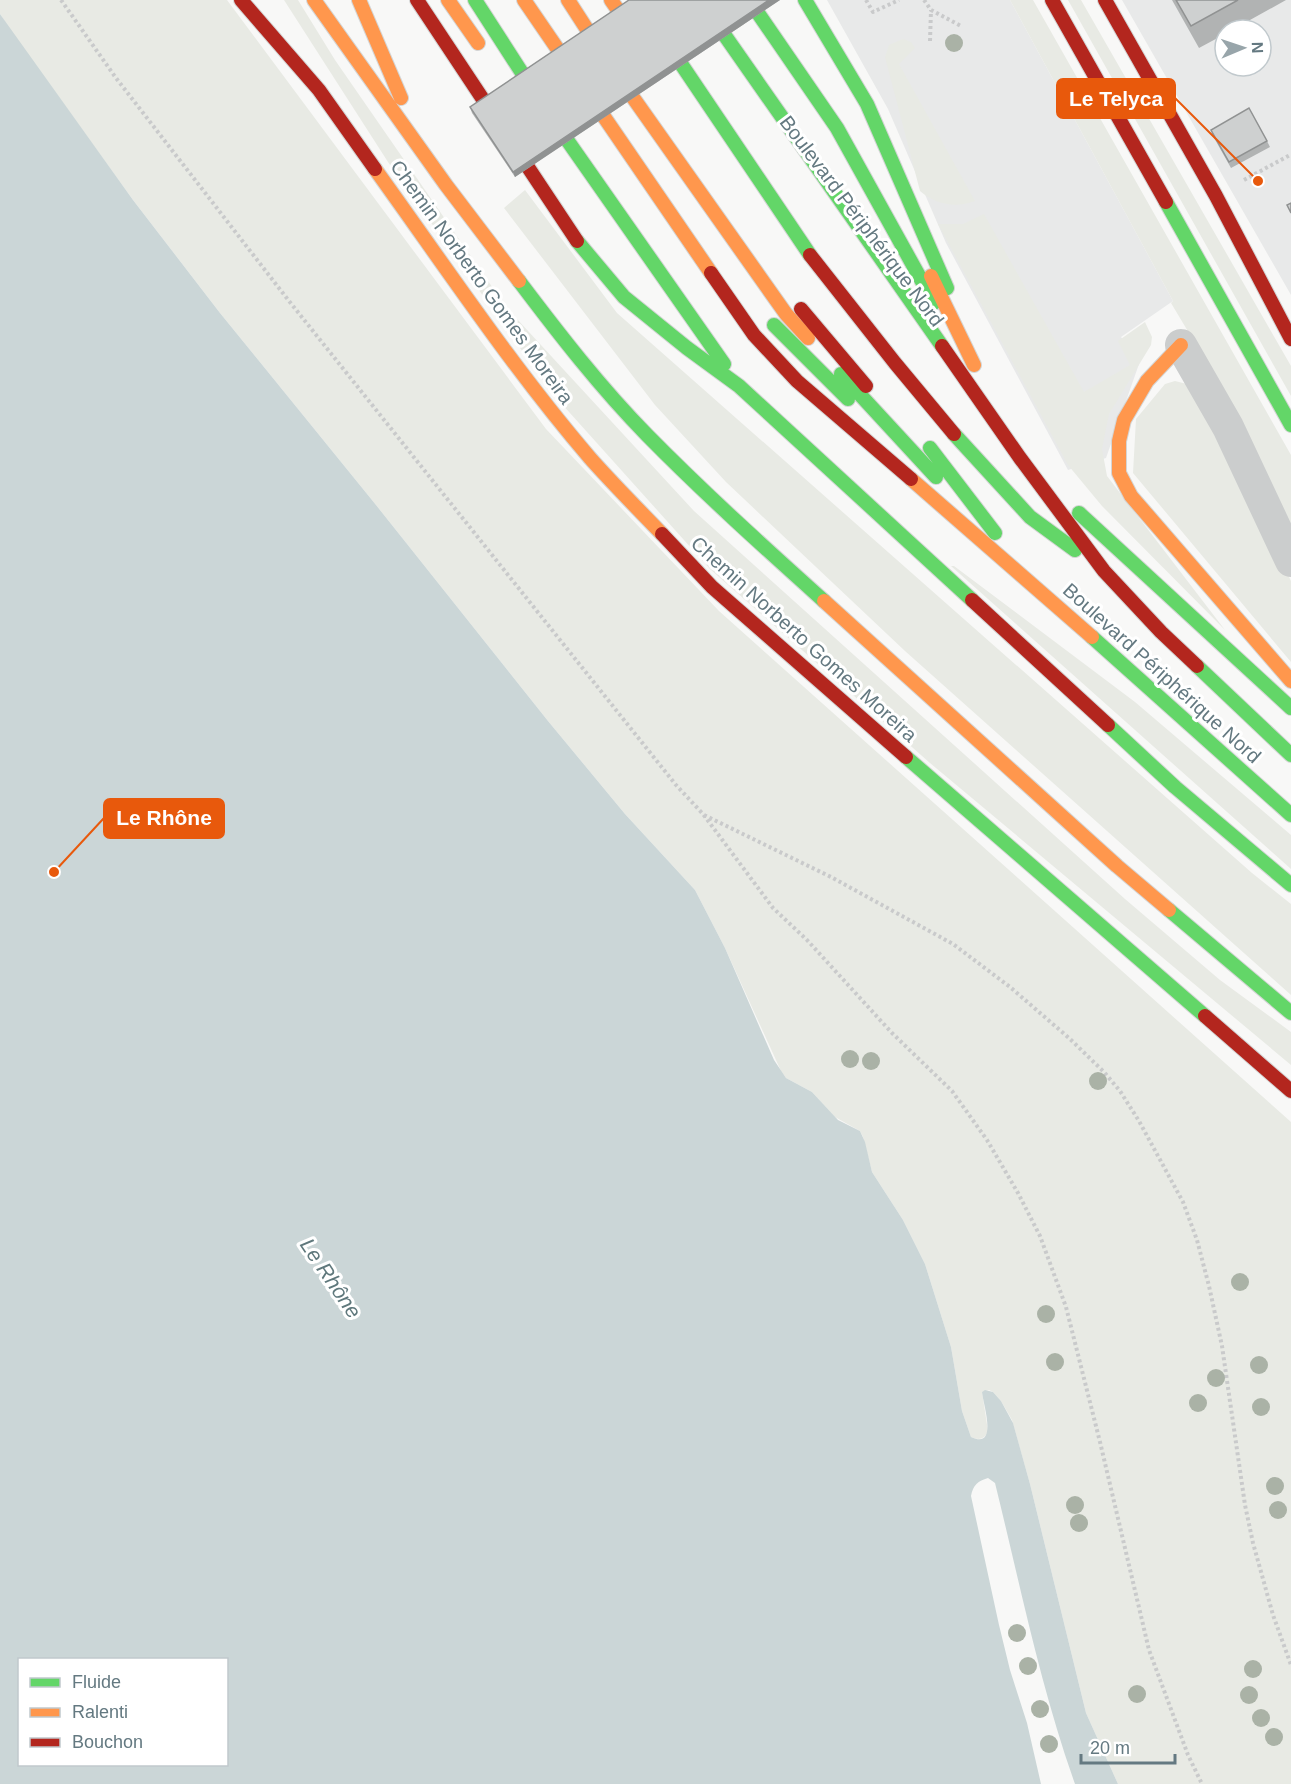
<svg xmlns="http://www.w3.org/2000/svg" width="1291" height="1784" font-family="Helvetica,sans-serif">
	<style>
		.built { fill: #e8e9e9; fill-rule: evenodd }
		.green { fill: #e8eae4 }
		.water { fill: #cbd6d7; fill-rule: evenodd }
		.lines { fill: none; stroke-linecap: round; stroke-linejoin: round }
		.fast-casing { stroke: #d4d5d5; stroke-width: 16 }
		.slow-casing { stroke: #d4d5d5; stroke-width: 16 }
		.jam-casing { stroke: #d4d5d5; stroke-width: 16 }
		.path { stroke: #c9cacb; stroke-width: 4; stroke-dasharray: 3 3; stroke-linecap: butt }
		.street { stroke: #cbcdcd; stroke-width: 32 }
		.fast { stroke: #63d668; stroke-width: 14 }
		.slow { stroke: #ff974d; stroke-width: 14 }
		.jam { stroke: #b3261e; stroke-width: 14 }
		.tree { fill: #aab2a6 }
		.wall { fill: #b1b3b3 }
		.shaded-wall { fill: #909292 }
		.building { fill: #ced0d0; stroke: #909292; stroke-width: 1.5 }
		.labels { text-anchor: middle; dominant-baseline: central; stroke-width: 6; stroke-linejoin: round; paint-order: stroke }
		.street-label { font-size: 20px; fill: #647981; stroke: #fff }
		.water-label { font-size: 21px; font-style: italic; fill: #5f787c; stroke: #fff }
		.leader { fill: none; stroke: #e8590c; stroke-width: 2 }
		.callout-dot { fill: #e8590c; stroke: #fff; stroke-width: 2 }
		.callout { fill: #e8590c; stroke: #e8590c; stroke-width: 2 }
		.callout-label { font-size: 21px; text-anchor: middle; font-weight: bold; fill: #fff }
	</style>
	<rect width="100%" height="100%" fill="#f8f8f7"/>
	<path class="built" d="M827,0h183l163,301 -52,36 17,23 1,4 -33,94 -38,12 -122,-227 -58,-134z
		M1122,0h169v295zM1225,30h36v36h-36z"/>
	<path class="green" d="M0,0h227l319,429 173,182 572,511v662h-173l-32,-71 -56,-229 -18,-64 -11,-19 -8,-9 -4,-2 -7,2 6,39c-3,8 -9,10 -17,6l-9,-26 -11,-64 -26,-83 -22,-44 -31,-48 -9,-35 -3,-6 -25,-14 -23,-25 -26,-14 -5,-7 -56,-123 -30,-58 -70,-76 -77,-93 -172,-216 -156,-192 -87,-113 -120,-166 -13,-20z
		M284,0h14l37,60 171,247 188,204 431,388 95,81 71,52v33l-361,-302 -220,-194 -158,-176 -164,-231z
		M1010,0h23l258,455v79l-50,-114 -70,-117 2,-2z
		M1068,0h13l210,366v30z
		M903,39l8,3 4,6 -16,16 76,137c-19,7 -39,4 -55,-10l-35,-134 4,-12z
		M525,190l92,123 635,560 39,31v91l-386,-344 -179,-169 -71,-77 -151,-197z
		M984,214l100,178 46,-27 -12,-24 27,-19 7,15 -1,8 -42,69 -7,35 5,27 118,154 -123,-124 -34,-41 -130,-241h25z
		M1175,381l12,3 44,74 60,123v81l-158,-189 3,-54 29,-35z
		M951,566h3l181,136 156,133v34z"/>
	<path class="water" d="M0,14l133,186 87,113 156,192 172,216 77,93 70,76 30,58 49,112 12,18 26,14 26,28 22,11 5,11 7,30 31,48 22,44 26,83 11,64 9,26c28,13 12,-33 11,-45l3,-2 8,2 8,9 12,22 17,61 56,229 32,71h-43c-35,-98 -55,-200 -80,-301l-7,-5c-10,3 -15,7 -17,18l28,129 11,45 17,53 14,61h-1041zM20,1660h206v104h-206z"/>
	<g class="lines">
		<defs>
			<path id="fast" d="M475,0l69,107 180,257
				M638,0l172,255
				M700,0l242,346
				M749,0l88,128 97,175
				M805,0l62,104 80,184
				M1166,202l125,223
				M577,241l47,56 63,51 52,38 233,214
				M519,281c40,53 81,106 128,154 57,58 117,112 177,166
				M774,325l74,74
				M841,374l95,103
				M954,434l76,83 45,33
				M930,448l65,85
				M1079,513l212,195
				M1092,637l199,178
				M1197,666l94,89
				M1108,725l67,62 116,98
				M906,757l299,259
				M1169,910l122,103"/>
			<path id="slow" d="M314,0l132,185 73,96
				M359,0l42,98
				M448,0l30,43
				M524,0l187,273
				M568,0l42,65 176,249 22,24
				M611,0l29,42
				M375,169c70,97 137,198 215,289 23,26 48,51 72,76
				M931,276l43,89
				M1181,345l-34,36 -23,39 -5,21v32l12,23 160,185
				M911,479l181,158
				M824,601l293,265 52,44"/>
			<path id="jam" d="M241,0l78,90 56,79
				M417,0l160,241
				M1052,0l114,202
				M1105,0l111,196 75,143
				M810,255l85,108 59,71
				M711,273l43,62 43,46 114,98
				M801,309l65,77
				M942,346l78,112 84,113 57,61 36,34
				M662,534l50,53 194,170
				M972,600l136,125
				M1205,1016l86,75"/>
		</defs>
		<use href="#fast" class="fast-casing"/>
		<use href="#slow" class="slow-casing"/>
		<use href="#jam" class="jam-casing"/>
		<path class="path" d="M61,0l55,78 173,223 387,484 27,29 70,94 34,32 85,93 60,58 35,49 31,53 22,43 26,71 34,135 49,208 39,105 14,29
			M866,0l7,12 26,-12
			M924,0l7,10 30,16
			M930,41l1,-31
			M1244,180l46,-25
			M704,815l127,62 122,67 57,43 59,51 35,34 16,19 19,30 44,81 14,38 12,46 13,60 23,159 8,38 20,72 18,50"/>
		<path class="street" d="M1181,345l47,82 63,134"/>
		<use href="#fast" class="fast"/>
		<use href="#slow" class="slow"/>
		<use href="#jam" class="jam"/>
	</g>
	<g class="tree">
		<circle cx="954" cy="43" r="9"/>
		<circle cx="850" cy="1059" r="9"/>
		<circle cx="871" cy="1061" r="9"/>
		<circle cx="1098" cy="1081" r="9"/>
		<circle cx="1240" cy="1282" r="9"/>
		<circle cx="1046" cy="1314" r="9"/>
		<circle cx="1055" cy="1362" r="9"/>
		<circle cx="1259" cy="1365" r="9"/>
		<circle cx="1216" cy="1378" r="9"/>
		<circle cx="1198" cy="1403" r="9"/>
		<circle cx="1261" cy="1407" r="9"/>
		<circle cx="1275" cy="1486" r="9"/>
		<circle cx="1075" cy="1505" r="9"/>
		<circle cx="1278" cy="1510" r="9"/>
		<circle cx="1079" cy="1523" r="9"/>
		<circle cx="1017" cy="1633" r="9"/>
		<circle cx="1028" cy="1666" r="9"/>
		<circle cx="1253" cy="1669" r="9"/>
		<circle cx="1137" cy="1694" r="9"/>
		<circle cx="1249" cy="1695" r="9"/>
		<circle cx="1040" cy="1709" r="9"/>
		<circle cx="1261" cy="1718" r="9"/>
		<circle cx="1274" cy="1737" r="9"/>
		<circle cx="1049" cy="1744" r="9"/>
	</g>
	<path class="wall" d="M629,0h151l-265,177 -43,-64 -2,-6z
		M1172,0h114l-54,30h-7v4l-26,14z
		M1211,130l56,11 3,6 -39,21 -18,-32z"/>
	<path class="shaded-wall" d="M769,0h11l-265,177 -2,-5z"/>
	<path class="building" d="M629,0h140l-256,172 -43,-65z
		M1176,0h62l-47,26z
		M1249,108l18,33 -38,21 -18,-32z
		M1291,203v10l-4,-8z"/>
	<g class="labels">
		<g class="street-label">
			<text transform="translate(862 221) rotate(53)">Boulevard Périphérique Nord</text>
			<text transform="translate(482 282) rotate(54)">Chemin Norberto Gomes Moreira</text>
			<text transform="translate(804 639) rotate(42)">Chemin Norberto Gomes Moreira</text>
			<text transform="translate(1162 673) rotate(42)">Boulevard Périphérique Nord</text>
		</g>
		<g class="water-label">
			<text transform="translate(331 1278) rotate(56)">Le Rhône</text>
		</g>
	</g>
	<path class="leader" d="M1258 181L1175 98M54 872L104 818"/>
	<g class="callout-dot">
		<circle cx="1258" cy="181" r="6"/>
		<circle cx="54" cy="872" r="6"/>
	</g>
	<g class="callout">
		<rect x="1057" y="79" width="118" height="39" rx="6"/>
		<rect x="104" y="799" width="120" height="39" rx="6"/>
	</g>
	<g class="callout-label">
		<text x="1116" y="106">Le Telyca</text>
		<text x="164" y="825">Le Rhône</text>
	</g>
	<rect x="18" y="1658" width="210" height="108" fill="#ffffff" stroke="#c1c9cd" stroke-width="1.5"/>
	<rect x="30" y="1678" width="30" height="9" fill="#63d668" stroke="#c1c9cd" stroke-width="1.5"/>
	<text x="72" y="1688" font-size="18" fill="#647981">Fluide</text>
	<rect x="30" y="1708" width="30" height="9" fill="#ff974d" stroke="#c1c9cd" stroke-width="1.5"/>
	<text x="72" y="1718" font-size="18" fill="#647981">Ralenti</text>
	<rect x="30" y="1738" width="30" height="9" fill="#b3261e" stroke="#c1c9cd" stroke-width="1.5"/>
	<text x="72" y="1748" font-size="18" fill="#647981">Bouchon</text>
	<g transform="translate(1243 48) rotate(88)"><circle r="28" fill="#ffffff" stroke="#c1c9cd" stroke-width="1.5"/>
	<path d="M0-4.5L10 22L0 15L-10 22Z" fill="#98a5aa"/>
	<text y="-9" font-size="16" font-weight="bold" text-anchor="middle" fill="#647981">N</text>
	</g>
	<path d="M1081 1754v9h94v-9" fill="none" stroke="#647981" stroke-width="3"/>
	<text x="1090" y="1754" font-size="18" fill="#647981" stroke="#ffffff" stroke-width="4.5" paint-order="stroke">20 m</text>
</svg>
